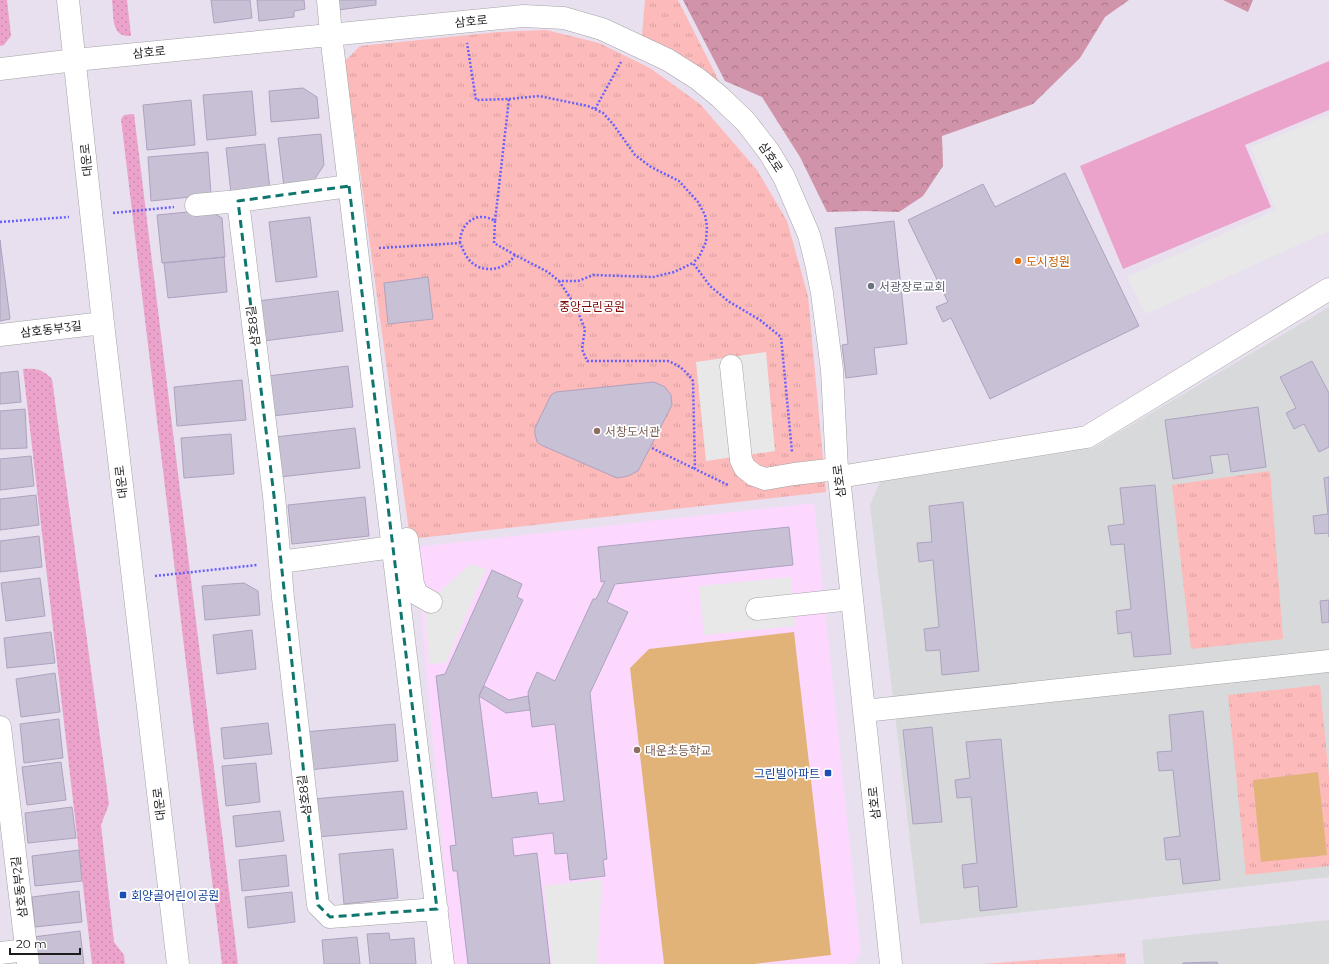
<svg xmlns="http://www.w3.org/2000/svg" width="1329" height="964" font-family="Montserrat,'Noto Sans KR',sans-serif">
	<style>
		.residential { fill: #d8d9da }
		.education { fill: #fcd8ff }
		.grass { fill: url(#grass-dots) }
		.forest { fill: url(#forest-crowns) }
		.park { fill: url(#park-tufts) }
		.garden { fill: #eca3cb }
		.pitch { fill: #e2b379 }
		.parking { fill: #e8e8e8 }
		.building { fill: #c8c1d5; stroke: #ada2c0 }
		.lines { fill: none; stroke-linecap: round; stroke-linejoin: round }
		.minor-casing { stroke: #a3a3a3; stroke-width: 23 }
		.path { stroke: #6660ff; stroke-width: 2.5; stroke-dasharray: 2 2; stroke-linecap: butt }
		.minor { stroke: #fff; stroke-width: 22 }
		.marked { fill: none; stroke: #0f766e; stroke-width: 3; stroke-dasharray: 8 5; stroke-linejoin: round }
		.food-dot { fill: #e8710a; stroke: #fff; stroke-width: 1.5 }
		.worship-dot { fill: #6b7280; stroke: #fff; stroke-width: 1.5 }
		.education-dot { fill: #8d6e63; stroke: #fff; stroke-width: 1.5 }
		.transit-dot { fill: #1a4fb4; stroke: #fff; stroke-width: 1.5 }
		.labels { text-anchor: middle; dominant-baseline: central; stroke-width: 3.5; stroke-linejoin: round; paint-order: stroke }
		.street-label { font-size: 12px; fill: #1c1c1c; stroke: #fff }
		.food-label { font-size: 12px; fill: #c56008; stroke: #fff; text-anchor: start }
		.worship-label { font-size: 12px; fill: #5b616d; stroke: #fff; text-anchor: start }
		.park-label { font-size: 12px; fill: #7d0806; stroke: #fff }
		.education-label { font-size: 12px; fill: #785e54; stroke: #fff; text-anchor: start }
		.transit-label { font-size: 12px; fill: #164399; stroke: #fff; text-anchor: end }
	</style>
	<defs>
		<pattern id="grass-dots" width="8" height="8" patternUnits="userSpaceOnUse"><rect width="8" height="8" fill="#eca3cb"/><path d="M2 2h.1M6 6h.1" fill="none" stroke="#ca8cae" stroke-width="1.8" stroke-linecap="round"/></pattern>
		<pattern id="forest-crowns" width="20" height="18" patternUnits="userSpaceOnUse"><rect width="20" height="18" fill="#d093a9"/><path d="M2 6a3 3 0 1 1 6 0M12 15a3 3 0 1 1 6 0" fill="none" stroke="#a87789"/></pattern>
		<pattern id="park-tufts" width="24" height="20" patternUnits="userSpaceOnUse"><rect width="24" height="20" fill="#fcbaba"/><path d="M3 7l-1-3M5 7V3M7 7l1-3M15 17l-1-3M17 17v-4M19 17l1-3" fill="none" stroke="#d79f9f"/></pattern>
	</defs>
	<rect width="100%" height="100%" fill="#e8e0ee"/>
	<path class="residential" d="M1329,307v570l-409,47 -50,-419 10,-23 213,-34z
		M1329,920v44h-185l-2,-24z"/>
	<path class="education" d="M814,503l47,450 -8,11h-400l-38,-417z"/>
	<path class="grass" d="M0,0h7l4,36 -7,9 -4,1z
		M112,0h15l4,36c-21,2 -17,-22 -19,-36z
		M134,114l104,850h-16l-101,-845 3,-4z
		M23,369c12,-1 20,0 29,10l57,425 -8,21 13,117 10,13 1,9h-33z"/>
	<path class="forest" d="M683,0h446l-24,17 -25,41 -47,46 -91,32 1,30 -20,30 -24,16 -34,-1 -38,1 -27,-55 -38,-60 -37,-16z
		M1223,0h30l-5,12z"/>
	<path class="park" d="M645,0h33l42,83 -53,-36 -25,-11z
		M546,30l53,13 51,25 50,36 57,66 30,51 21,75 18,196 -416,47 -65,-478 15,-15 138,-14z
		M1270,471l13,168 -92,10 -19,-164z
		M1320,685l9,92v89l-83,9 -18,-180z
		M1125,953l1,11h-142z"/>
	<path class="garden" d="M1329,61v49l-84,35 26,62 -148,62 -43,-103z"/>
	<path class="pitch" d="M794,632l37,323 -77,9h-90l-34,-296 19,-19z
		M1318,772l9,83 -66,7 -8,-82z"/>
	<path class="parking" d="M1327,116h2v115l-183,83 -19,-37 149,-67 -25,-63z
		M766,352l9,99 -69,10 -10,-99z
		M471,564l15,5 -40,94 -17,1 -5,-54 18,-21z
		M791,577l4,49 -91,9 -5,-49z
		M602,879l-5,85h-45l-8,-78z"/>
	<path class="building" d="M211,0h39l2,18 -38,5z
		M257,0h47l1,9 -11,2v6l-35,4z
		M337,0h39v5l-38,5z
		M303,88l14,9 2,21 -48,4 -2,-31z
		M252,91l4,44 -49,5 -4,-45z
		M191,100l4,45 -48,5 -4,-45z
		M321,134l3,31 -12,18 -28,4 -6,-49z
		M265,144l5,46 -39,3 -5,-45z
		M208,152l3,43 -60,6 -3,-44z
		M1065,173l74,153 -149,73 -39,-81 -8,4 -7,-15 12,-5 -40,-82 75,-36 12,23z
		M208,210l14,8 3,39 -63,6 -5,-48z
		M310,217l7,60 -41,5 -7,-60z
		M894,221l13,123 -33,4 3,26 -31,4 -4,-33 6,-1 -13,-116z
		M0,240l10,79 -10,2z
		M224,257l3,35 -59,6 -4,-35z
		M428,277l5,42 -45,5 -4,-41z
		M338,291l5,40 -80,10 -5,-40z
		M1312,361l17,32v54l-10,5 -15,-28 -10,5 -8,-16 10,-5 -16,-31z
		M348,366l5,41 -81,9 -4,-40z
		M18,371l3,31 -21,2v-31z
		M242,380l4,40 -69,6 -3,-39z
		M654,382l11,5 6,8 1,10 -34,66 -10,5 -11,2 -76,-33 -4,-3 -2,-8v-6l16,-33 5,-3z
		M1258,407l8,60 -35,5 -3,-18 -18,2 3,17 -40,6 -8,-59z
		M25,409l2,39 -27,1v-38z
		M355,428l5,40 -80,9 -5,-40z
		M231,434l3,40 -50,4 -3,-40z
		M31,456l3,30 -34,4v-31z
		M1329,477v60v-4l-14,1 -2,-18 15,-2 -4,-36z
		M1155,485l16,169 -37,3 -3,-25 -13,2 -2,-23 15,-2 -7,-65 -13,1 -3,-19 16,-2 -4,-36z
		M36,495l3,30 -39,5v-31z
		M365,497l4,39 -77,8 -4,-39z
		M963,502l16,169 -37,4 -2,-25 -14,1 -2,-22 15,-2 -6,-67 -14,2 -2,-19 15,-1 -3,-36z
		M789,527l4,38 -178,19 -8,18 21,10 -38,81 17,166 -4,1 2,16 -35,4 -3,-27 -12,1 -2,-21 -41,5 2,18 23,-3 13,111h-82l-11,-93h-4l-3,-25 6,-1 -20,-169 9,-2 47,-104 30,14 -5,13 6,3 -44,96 13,102 45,-6 2,12 25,-3 -9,-77 -23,3 -4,-35 9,-20 18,9 38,-82h3l9,-18 -4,1 -3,-35z
		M39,536l3,31 -42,5v-31z
		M40,578l5,38 -39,5 -5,-38z
		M244,583l14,8 2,24 -55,5 -3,-34z
		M1329,600v22l-7,1 -2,-22z
		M252,630l4,39 -39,5 -4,-39z
		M51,632l4,31 -48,5 -3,-30z
		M55,673l5,39 -39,5 -5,-38z
		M484,686l25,14 19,-4 2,14 -24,3 -27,-17z
		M1203,711l17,169 -37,4 -3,-25 -14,1 -2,-22 16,-2 -7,-66 -14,1 -2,-19 15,-1 -3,-36z
		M59,719l4,39 -39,5 -4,-39z
		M268,723l4,31 -48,5 -3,-31z
		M395,724l3,37 -90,9 -4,-38z
		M932,727l10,95 -29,2 -10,-94z
		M1001,739l16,168 -37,4 -2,-25 -14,2 -2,-23 15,-2 -6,-66 -14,1 -2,-18 15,-2 -4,-36z
		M61,762l5,38 -39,5 -5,-38z
		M256,763l4,39 -34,4 -4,-40z
		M403,791l4,38 -90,8 -4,-38z
		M72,807l4,31 -48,5 -3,-30z
		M280,811l4,30 -48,6 -3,-31z
		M393,849l5,49 -54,6 -5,-50z
		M79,850l3,31 -47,5 -3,-30z
		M286,855l3,31 -47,5 -3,-31z
		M79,891l3,31 -47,5 -3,-30z
		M292,892l3,30 -47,6 -3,-31z
		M80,931l4,33h-48l-3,-27z
		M389,933l1,7 24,-2 2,26h-46l-3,-30z
		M357,937l3,27h-36l-2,-24z
		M1217,962l1,2h-35v-1z"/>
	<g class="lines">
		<defs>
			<path id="minor" d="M68,0l35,323 75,641
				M328,0l3,35 112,929
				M0,69l75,-9 448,-44 41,2 38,11 66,31 30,19 22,18 26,25 23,30 15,25 25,58 7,28 6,30 10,77 5,99 2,8 52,487
				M349,186l-111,15 36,295 9,102 35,307 12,12 107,-8
				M196,205l42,-4
				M0,335l103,-12
				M731,366l10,94 4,8 9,7 11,4 29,-5 43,-5
				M839,477l248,-40 242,-148
				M407,539l6,45 4,10 14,8
				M280,562l113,-15
				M757,609l95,-10
				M864,711l465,-50
				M0,727l28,237
				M0,953l26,-3"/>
		</defs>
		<use href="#minor" class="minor-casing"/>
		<path class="path" d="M509,99l30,-3 49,10 15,7 10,11 22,31 16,12 28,14 19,21 7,13 2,11 -1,16 -7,15 -6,6
			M595,109l26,-47
			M113,213l61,-6
			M495,221l-1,22 21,12
			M0,222l69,-5
			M460,243c0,-20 17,-33 35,-22l14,-122 -33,1 -9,-57
			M379,248l81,-5c3,7 6,14 11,19 13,12 35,8 44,-7l33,17 11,9h19l15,-6 60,2 21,-5 19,-9 17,23 18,15 32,19 21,17 11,115
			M559,281l16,24 10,24 -3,20 5,12h81c11,4 18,10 25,20l2,88 33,16
			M652,448l43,21
			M155,576l102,-11"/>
		<use href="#minor" class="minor"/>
	</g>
	<path class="marked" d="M349,186l88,723 -107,8 -12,-12 -44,-409 -36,-295z"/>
	<circle class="food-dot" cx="1018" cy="261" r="4"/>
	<circle class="worship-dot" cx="871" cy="286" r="4"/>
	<g class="education-dot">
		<circle cx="597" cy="431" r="4"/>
		<circle cx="637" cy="750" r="4"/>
	</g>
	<g class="transit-dot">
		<rect x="824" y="769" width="8" height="8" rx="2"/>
		<rect x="119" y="891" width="8" height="8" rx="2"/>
	</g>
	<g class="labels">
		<g class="street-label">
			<text transform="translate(471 21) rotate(-6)">삼호로</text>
			<text transform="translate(149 52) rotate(-6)">삼호로</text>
			<text transform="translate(771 157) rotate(56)">삼호로</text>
			<text transform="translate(86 160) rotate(-96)">대운로</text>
			<text transform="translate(253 326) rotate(-97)">삼호8길</text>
			<text transform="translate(51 329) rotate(-7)">삼호동부3길</text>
			<text transform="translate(839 481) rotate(-97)">삼호로</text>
			<text transform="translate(121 482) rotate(-97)">대운로</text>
			<text transform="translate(304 795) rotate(-97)">삼호8길</text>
			<text transform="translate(874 803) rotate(-96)">삼호로</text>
			<text transform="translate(159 804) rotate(-97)">대운로</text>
			<text transform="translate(19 887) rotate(-97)">삼호동부2길</text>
		</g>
		<g class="food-label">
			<text x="1026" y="261">도시정원</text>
		</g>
		<g class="worship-label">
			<text x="879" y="286">서광장로교회</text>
		</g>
		<g class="park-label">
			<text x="592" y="306">중앙근린공원</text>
		</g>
		<g class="education-label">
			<text x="605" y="431">서창도서관</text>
			<text x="645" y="750">대운초등학교</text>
		</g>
		<g class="transit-label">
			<text x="820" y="773">그린빌아파트</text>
			<text x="131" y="895" text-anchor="start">회양골어린이공원</text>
		</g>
	</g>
	<path d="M10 948v6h70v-6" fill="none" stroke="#1c1c1c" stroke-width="2"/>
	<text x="16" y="948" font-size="12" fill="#1c1c1c" stroke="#ffffff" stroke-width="3" paint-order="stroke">20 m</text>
</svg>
